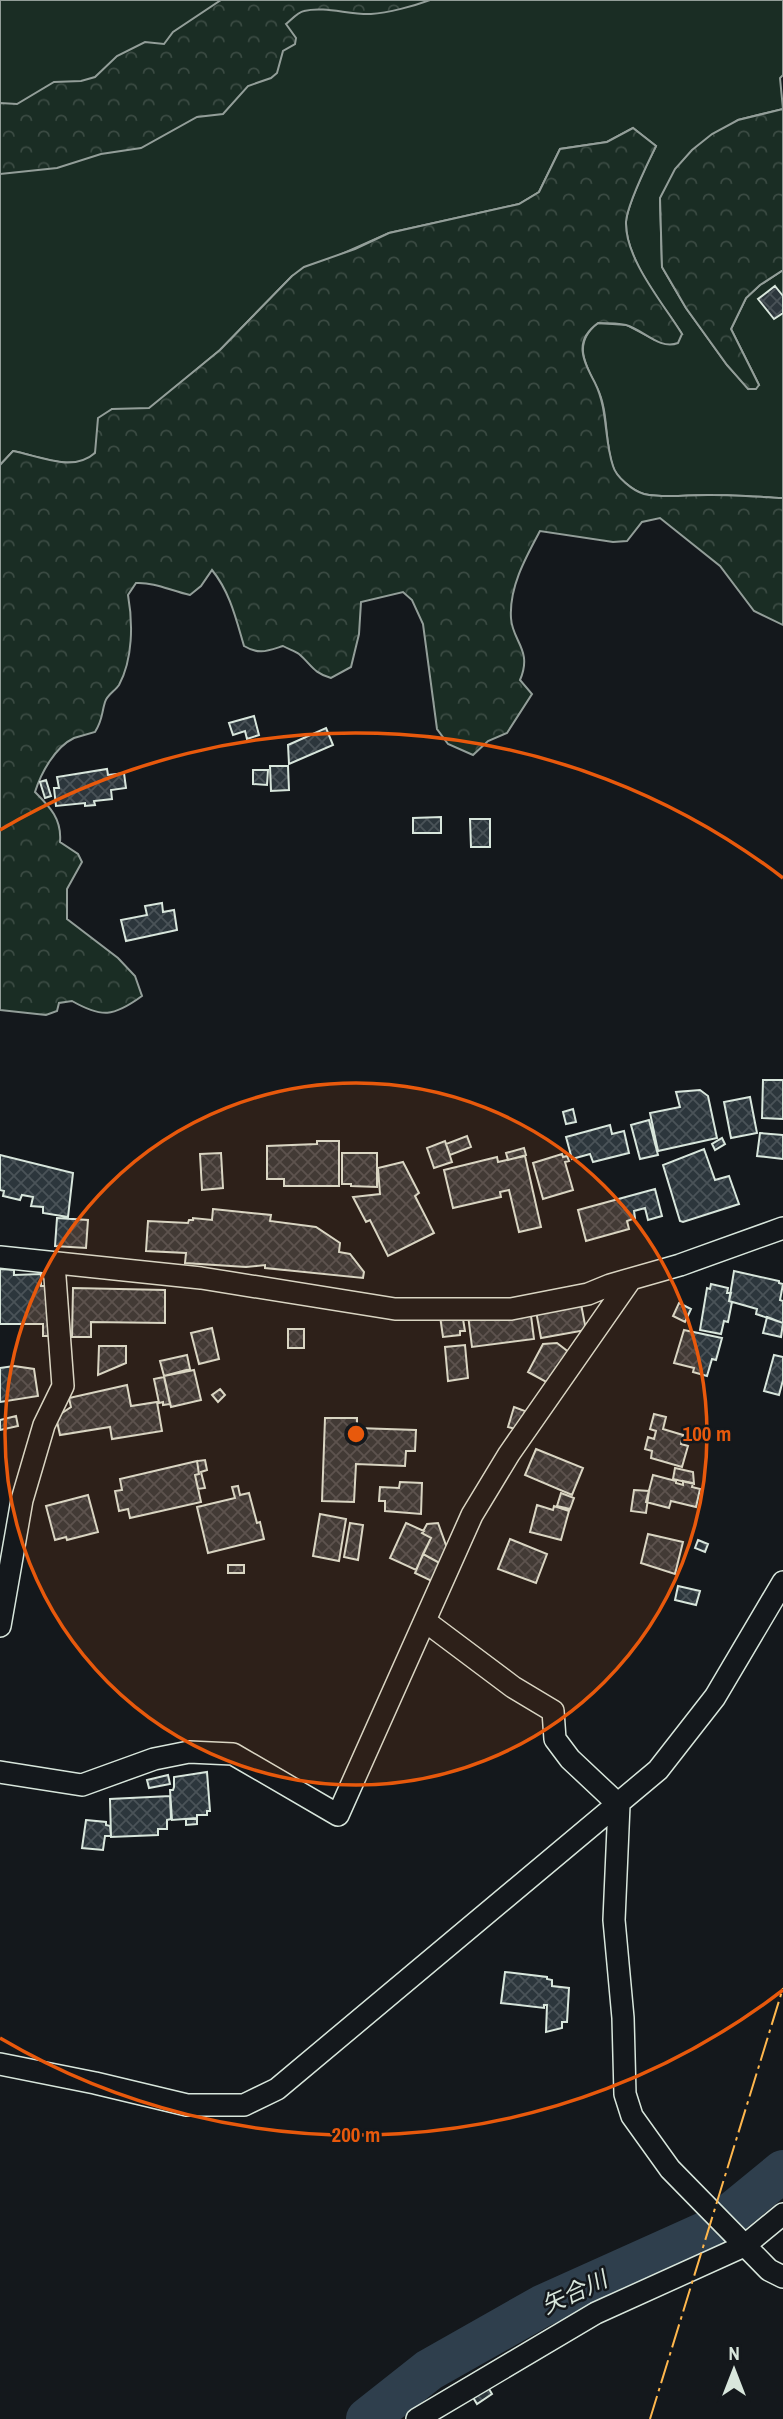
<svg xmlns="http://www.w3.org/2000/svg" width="783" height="2419" font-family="'Archivo Narrow','Noto Sans JP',sans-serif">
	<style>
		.green { fill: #1a2d24; stroke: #939e99; stroke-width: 2 }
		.forest { fill: url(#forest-crowns); stroke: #939e99; stroke-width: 2 }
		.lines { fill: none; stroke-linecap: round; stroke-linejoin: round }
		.river { stroke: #2f3f4d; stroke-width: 42 }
		.building { fill: url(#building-cross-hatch); stroke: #d8e6dc; stroke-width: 2 }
		.street-casing { stroke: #d8e6dc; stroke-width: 24 }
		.street { stroke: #14181c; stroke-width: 21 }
		.power { stroke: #ffb74d; stroke-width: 2; stroke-dasharray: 24 5 3.5 5; stroke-linecap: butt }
		.ring { fill: none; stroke: #e8590c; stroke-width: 3.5 }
		.labels { text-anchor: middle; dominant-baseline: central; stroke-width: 5; stroke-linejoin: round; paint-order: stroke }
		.water-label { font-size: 23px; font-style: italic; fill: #d8e6dc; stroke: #14181c }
		.centre { fill: #e8590c; stroke: #14181c; stroke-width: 3.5 }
		.ring-label { font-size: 21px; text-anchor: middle; font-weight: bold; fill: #e8590c; stroke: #14181c; stroke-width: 5; stroke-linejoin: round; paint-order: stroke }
	</style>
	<defs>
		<pattern id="forest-crowns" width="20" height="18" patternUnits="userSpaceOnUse" patternTransform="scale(1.75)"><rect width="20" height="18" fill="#1a2d24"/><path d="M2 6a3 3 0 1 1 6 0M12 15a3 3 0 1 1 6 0" fill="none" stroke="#3b4b43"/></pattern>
		<pattern id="building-cross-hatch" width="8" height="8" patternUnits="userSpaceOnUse" patternTransform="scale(1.75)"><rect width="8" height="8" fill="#2c363c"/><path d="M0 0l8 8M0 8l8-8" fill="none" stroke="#4a5358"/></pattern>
	</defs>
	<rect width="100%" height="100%" fill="#14181c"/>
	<path class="green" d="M0,0h783v75l-3,3 3,31 -45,11 -62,49 -16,30 2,68 24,41 41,57 22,24 10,-4 -28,-56 15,-31 14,-13 23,-15v228c-23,-1 -46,-3 -70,-3 -22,-1 -46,4 -69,-1 -11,-3 -28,-17 -31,-27 -9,-25 -4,-56 -16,-79 -12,-24 -25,-45 1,-65l29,2 28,15 27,-6c-20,-31 -57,-75 -56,-112 1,-17 21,-59 30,-76l-23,-18 -26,14 -47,7 -21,43 -20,12 -130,29 -97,43 -72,74 -71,59h-37c-5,14 -9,30 -16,42 -14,24 -62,4 -83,0l-13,14z"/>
	<path class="forest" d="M221,0h209c-16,6 -42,13 -59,14 -22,1 -46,-8 -67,-3 -6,1 -13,9 -18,13l10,14 -1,6 -12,7 -6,22 -6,5 -23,8 -25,28 -26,3 -56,31 -40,6 -44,14 -57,6v-71l17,1 37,-22 27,-1 14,-4 22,-21 28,-14 19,2 9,-12z
		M783,109v161l-23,15 -14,13 -15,31 28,56 -3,4h-8l-21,-24 -41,-57 -24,-41 -2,-69 15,-29 17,-19 20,-16 26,-14z
		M633,128l23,18c-8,17 -29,58 -30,76 -1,37 37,81 56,112l-4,9c-19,7 -34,-13 -52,-18 -8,-2 -19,-2 -28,-2 -25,18 -15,37 -3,60 13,26 9,56 18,83 3,11 20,25 31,28 22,5 47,0 69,1 24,0 47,2 70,3v127l-29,-14 -34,-45 -60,-48 -18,4 -15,19 -14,1 -73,-11c-14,26 -31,56 -29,87 1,23 22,32 9,62l12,14 -25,39 -19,8 -15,14 -25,-11 -11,-15 -14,-105 -11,-24 -9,-8 -42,10 -2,32 -8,33 -20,11c-18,-5 -20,-14 -32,-24 -4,-3 -11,-5 -16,-8 -16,5 -24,9 -39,0 -8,-27 -14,-54 -32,-76l-11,16 -11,9c-19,-4 -35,-13 -54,-12l-8,12c5,28 5,64 -9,90 -4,6 -12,10 -14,17 -4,13 -2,17 -10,30 -7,2 -14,4 -21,6 -19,9 -33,35 -39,54 15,15 27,27 25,50l18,12 4,8 -15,27v30l51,39 17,18 7,20c-29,21 -40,22 -70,5l-13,2 -2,8 -11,4 -46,-5v-545l13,-14c27,5 59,22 82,2l3,-35 14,-9 37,-1 71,-58 72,-74 12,-9 51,-18 34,-16 130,-29 20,-12 21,-43 47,-7z"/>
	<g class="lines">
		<path class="river" d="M367,2419l62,-49 113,-64 169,-76 72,-59"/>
	</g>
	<path class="building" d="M775,286l8,10v17l-9,6 -16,-20z
		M254,716l5,19 -12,4 -2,-8 -12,4 -4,-12z
		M326,728l7,17 -44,19 -1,-19z
		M270,766h18l1,24 -18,1z
		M107,769l1,6 16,-2 2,15 -15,2 1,9 -18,2 1,4 -10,1v-3l-29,3 -2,-18h5l-2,-11z
		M253,770h15l-1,15 -14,-1z
		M46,780l5,16 -6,2 -5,-16z
		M441,817v16h-28v-15z
		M470,819h20v28h-19z
		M162,903l1,9 11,-2 3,20 -51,11 -5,-21 26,-5 -2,-9z
		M763,1080h20v39l-21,-1z
		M700,1090l8,6 9,42 -59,13 -8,-38 30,-6 -4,-15z
		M750,1097l7,36 -26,5 -7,-36z
		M573,1109l3,13 -10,2 -3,-12z
		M649,1120l9,35 -18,4 -9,-34z
		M610,1125l2,9 12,-3 5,22 -36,9 -3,-8 -18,5 -6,-22z
		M760,1133l23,2v24l-26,-3z
		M467,1136l4,11 -21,8 -4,-11z
		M722,1138l3,6 -10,6 -3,-6z
		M317,1141h22v45h-55v-7h-17v-33l50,-2z
		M445,1141l7,21 -18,6 -7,-20z
		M524,1148l2,7 -18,5 -2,-7z
		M704,1149l11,31 14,-4 10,28 -56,18 -3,-1 -17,-56z
		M221,1153l2,35 -21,2 -2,-36z
		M342,1153h35v34l-26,-1v-2h-9z
		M562,1154l1,3 4,-1 2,5 -4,1 8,28 -30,9 -10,-36z
		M0,1155l73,18 -5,44 -25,-4v-6l-12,-1 2,-9 -11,-2 -2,5 -17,-4 1,-5 -4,-1z
		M525,1156l16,71 -22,5 -10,-42 -9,2 1,5 -48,11 -9,-38 53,-13 1,5z
		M403,1162l16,31 -4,3 19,37 -46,23 -18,-36 -4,2 -13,-25 27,-3 -2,-26z
		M655,1189l7,27 -14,4 -3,-12 -11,3 1,7 -8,3 2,8 -43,12 -8,-31z
		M213,1209l58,6 -1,6 46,6 24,16 -1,9 11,2 14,18 -1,6 -98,-10v-3l-19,2 -61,-4 1,-10 -40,-2 2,-30 40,2 1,-3h4v-2l19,2z
		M57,1218l31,2 -2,28 -31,-2z
		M0,1269l14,1v5l27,-1v12h10l1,50h-9v-12h-43z
		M734,1271l45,10v2l4,1 -3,16 3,1v22l-27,-9 1,-5 -28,-8z
		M711,1284l17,4 -1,5h4l-2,8 3,1 -4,20 -4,-1 -3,13 -21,-4 7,-42 3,1z
		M73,1288l92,2v33l-74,-1v15h-19z
		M679,1303l12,6 -6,13 -12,-6z
		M581,1304l5,26 -45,8 -5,-27z
		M530,1308l4,31 -62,8 -4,-32z
		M462,1313l3,18h-5v4l-17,2 -3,-21z
		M767,1317l16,6 -2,14 -18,-4z
		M212,1328l7,31 -20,5 -8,-31z
		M288,1329h16v19h-16z
		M684,1330l38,8 -6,22 -4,-1 -5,17 -14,-4 1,-4 -20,-5z
		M557,1343l13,10 -20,31 -22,-12 15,-28z
		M465,1345l3,33 -20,3 -3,-34z
		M99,1346h27v17l-28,12z
		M187,1355l3,14 -26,7 -4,-15z
		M774,1355l9,2v23l-4,15 -15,-4z
		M14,1366l20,3 4,27 -38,6v-34z
		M194,1370l7,30 -30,7 -7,-31z
		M164,1377l6,27 -7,1v-3l-4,1 -5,-24z
		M127,1385l4,21 26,-4 5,29 -50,8 -2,-12 -50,8 -4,-18 15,-10 -2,-9z
		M220,1389l5,6 -7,7 -6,-7z
		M514,1407l11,4 -6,19 -11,-3z
		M654,1414l12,3 -3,12 20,6 -2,9 7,2 -6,21 -31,-9 1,-7 -7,-2 3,-12 6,2 2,-8 -6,-2z
		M16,1416l2,10 -18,4v-10z
		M325,1418h32v10l59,2 -1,21h-9l-1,15 -49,-2 -2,38 -32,-1z
		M536,1449l47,19 -11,27 -47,-20z
		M205,1460l2,10 -6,2 4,16 -7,1 -3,-14 4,-1 -2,-13z
		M197,1461l2,13 -4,1 6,27 -71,16 -2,-9 -9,2 -4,-20 7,-1 -2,-11z
		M675,1468l18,4 1,12 -21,-5z
		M653,1475l23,6v2l7,2v-4l10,2 -1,4 8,2 -4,18 -25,-6 -2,7 -23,-6z
		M400,1482l22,1 -1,31 -36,-3v-10h-6l1,-14 19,1z
		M238,1486l2,9 9,-2 8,30 3,-1 4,17 -56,14 -11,-46 38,-9 -3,-11z
		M634,1490l15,1 -3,22 -15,-2z
		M561,1493l13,5 -4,11 -13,-3z
		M88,1495l10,37 -31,8 -1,-3 -11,3 -9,-34z
		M537,1505l16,5 1,-4 15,5 -8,29 -31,-8z
		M320,1514l26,5 -7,42 -26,-5z
		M350,1523l13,2 -5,35 -14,-3z
		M406,1523l18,8 -2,2 9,5 -15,32 -26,-12z
		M438,1523l13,36 -4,8 -24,-13 8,-16 -9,-5 5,-9z
		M648,1534l35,8 -8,32 -34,-11z
		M510,1539l37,15 -11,29 -38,-14z
		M698,1540l10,4 -3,8 -10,-4z
		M423,1554l24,13 -9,17 -23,-11z
		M228,1565h16v8h-16z
		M678,1586l22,5 -4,14 -21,-5z
		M207,1772l3,39h-3v4h-10v3l-25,2 -2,-30h3l1,-3v-10z
		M168,1775l2,9 -21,4 -2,-8z
		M170,1796l1,23 -4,1v9h-9v6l-47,2 -1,-38z
		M186,1819h11v5l-11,1z
		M86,1820l20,2v3l4,1 1,10h-6l-2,14 -21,-2z
		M505,1972l42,5v2l5,1v6l17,2 -2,34h-5v6l-16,4 1,-27h-3v3l-43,-5z
		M486,2384l6,10 -15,10 -6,-10z"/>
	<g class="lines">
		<defs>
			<path id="street" d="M0,1257l201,21 194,31h116l77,-15 22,-9 70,-20 103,-37
				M425,1621l88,66 40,24 2,28 15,20 49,46 -5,115 9,98 2,76 7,22 38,53 99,101 14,7
				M0,1626l22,-126 22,-75 19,-39 -8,-109 -4,-14
				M0,1772l82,13 72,-26 35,-7 44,2 105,61 134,-300 37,-61 122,-175
				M0,2064l95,19 92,22h57l33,-16 381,-319 57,-73 68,-115
				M417,2419l179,-106 148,-67 39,-32"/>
		</defs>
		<use href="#street" class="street-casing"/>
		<use href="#street" class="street"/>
		<path class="power" d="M650,2419l133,-431"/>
	</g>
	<circle cx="356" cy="1434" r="351" fill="#e8590c" fill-opacity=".12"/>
	<g class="ring">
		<circle cx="356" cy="1434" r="351"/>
		<path d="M783 1990A701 701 0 0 1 0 2038M0 830A701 701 0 0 1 783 878"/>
	</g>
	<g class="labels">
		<g class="water-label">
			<text transform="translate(574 2292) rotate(-25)">矢合川</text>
		</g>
	</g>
	<circle cx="356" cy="1434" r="10" class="centre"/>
	<g class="ring-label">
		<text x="707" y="1441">100 m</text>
		<text x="356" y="2142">200 m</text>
	</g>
	<g transform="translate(734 2370)" stroke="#14181c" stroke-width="5" paint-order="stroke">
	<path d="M0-5L12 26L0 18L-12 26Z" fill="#d8e6dc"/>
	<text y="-10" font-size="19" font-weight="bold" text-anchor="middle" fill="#d8e6dc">N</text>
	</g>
</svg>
